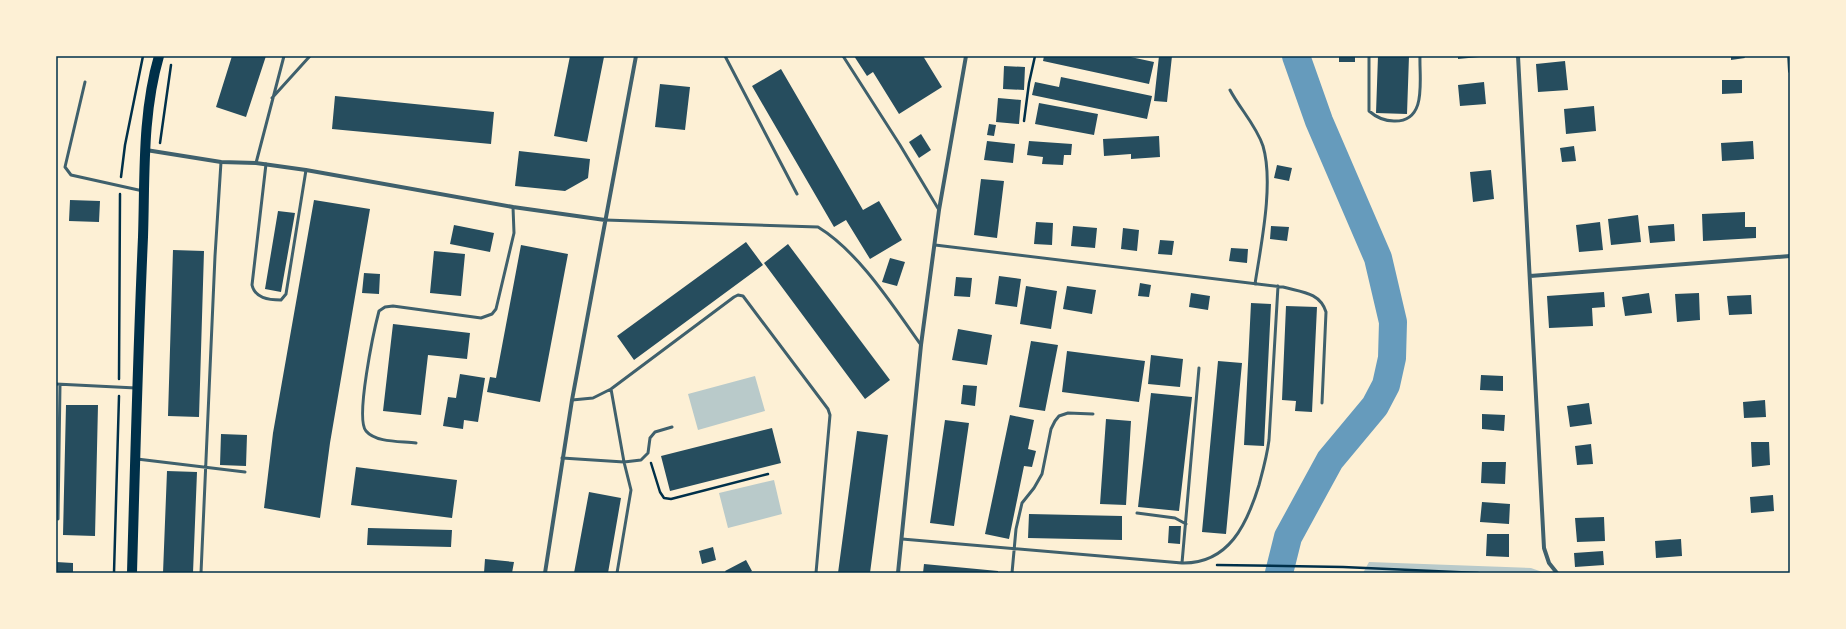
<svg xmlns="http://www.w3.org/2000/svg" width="1846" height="629" font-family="'Nunito Sans',sans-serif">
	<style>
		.green { fill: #b9caca }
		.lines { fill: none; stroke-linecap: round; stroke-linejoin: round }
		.river { stroke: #669bbc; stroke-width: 28 }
		.building { fill: #264d5e }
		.path { stroke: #003049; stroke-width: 2.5 }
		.service { stroke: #3f606c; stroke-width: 3 }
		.minor { stroke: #3f606c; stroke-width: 4 }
		.primary { stroke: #003049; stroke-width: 10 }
		.neatline { fill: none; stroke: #003049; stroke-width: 1.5 }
	</style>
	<rect width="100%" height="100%" fill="#fdf0d5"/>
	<path class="green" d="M755,376l10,35 -67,19 -10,-36z
		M774,480l8,34 -54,14 -9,-35z
		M1369,562l162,6 14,5h-182z"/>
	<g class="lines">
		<path class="river" d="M1279,573l9,-36 42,-77 45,-54 11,-21 6,-27 1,-36 -15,-64 -59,-137 -23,-65"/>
	</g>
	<path class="building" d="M232,56h34l-20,61 -30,-10z
		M570,56l34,1 -17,85 -33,-6z
		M854,56h69l19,31 -43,27 -26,-42 -6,4z
		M1044,56h82l28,6 -5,22 -106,-23z
		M1159,56h13l-5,46 -13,-1z
		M1339,56h16v6h-16z
		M1378,56h31l-2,58 -31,-1z
		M1458,56h21v1l-21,2z
		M1731,56h13l1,2 -14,2z
		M1565,61l3,29 -30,2 -2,-28z
		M1004,66l21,1 -1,23 -21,-1z
		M781,69l82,141 16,-9 23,39 -32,19 -24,-39 -12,7 -82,-141z
		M1061,77l91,19 -5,23 -115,-24 3,-13 24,5z
		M1722,80h20v13l-20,1z
		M1484,82l2,22 -26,2 -2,-21z
		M660,84l30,3 -5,43 -30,-3z
		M335,96l159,16 -3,32 -159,-15z
		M998,98l23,2 -2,24 -23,-2z
		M1039,103l59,11 -4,21 -59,-11z
		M1594,106l2,25 -30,3 -2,-25z
		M989,124l7,1 -2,11 -7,-1z
		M921,134l10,16 -12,8 -10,-16z
		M1159,136l1,21 -29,2v-5l-27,2 -1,-17z
		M987,141l28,3 -2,19 -29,-3z
		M1029,141l43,3 -1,11h-7l-1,10 -21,-1 1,-7 -16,-2z
		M1753,141l1,18 -32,2 -1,-18z
		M1574,146l2,15 -14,1 -2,-14z
		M519,151l71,8 -2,19 -23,13 -50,-5z
		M1277,165l15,3 -3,13 -15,-3z
		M1491,170l3,29 -21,3 -3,-30z
		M981,179l23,2 -7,57 -23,-3z
		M70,200l30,1 -1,21 -30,-1z
		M314,200l56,9 -40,234 -10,75 -56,-10 9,-75z
		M278,211l17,2 -14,79 -16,-3z
		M1745,212v15h11v11l-53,3 -1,-27z
		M1638,215l3,27 -30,3 -3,-26z
		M1036,222l17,1 -1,22 -18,-1z
		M1600,222l3,28 -24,2 -3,-27z
		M1674,224l1,17 -25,2 -2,-17z
		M454,225l40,8 -4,19 -40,-8z
		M1073,226l24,2 -2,20 -24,-2z
		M1271,226l18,1 -2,14 -17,-2z
		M1123,228l16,2 -2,21 -16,-2z
		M1160,240l14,1 -2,14 -14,-1z
		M746,242l17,23 -129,95 -17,-24z
		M788,244l102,136 -25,19 -101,-136z
		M521,245l47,9 -28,148 -53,-10 3,-15 6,1z
		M1231,248l17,1 -1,14 -18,-2z
		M173,250l31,1 -5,166 -31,-1z
		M434,251l31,3 -4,42 -31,-3z
		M890,258l15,4 -8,24 -15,-4z
		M364,273l16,1 -1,20 -17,-1z
		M999,276l22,3 -4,28 -22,-3z
		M956,277l16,1 -2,19 -16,-1z
		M1140,283l11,2 -2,12 -11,-1z
		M1026,286l31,5 -6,38 -31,-5z
		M1067,286l29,4 -4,24 -29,-5z
		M1604,292l1,15 -13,1 1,18 -44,2 -2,-32z
		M1191,293l19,3 -2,14 -19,-3z
		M1649,293l3,20 -27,3 -3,-19z
		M1699,293l1,27 -23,2 -2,-28z
		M1751,295l1,19 -23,1 -2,-19z
		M1251,303l20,1 -7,142 -20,-1z
		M1286,306l31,1 -5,105 -17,-1 1,-10 -14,-1z
		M393,324l77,9 -3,26 -39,-4 -7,60 -38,-4z
		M958,329l34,6 -5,30 -35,-5z
		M1031,341l27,4 -13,66 -26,-4z
		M1067,351l78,10 -6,41 -77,-10z
		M1151,355l32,4 -3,28 -32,-3z
		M1218,361l24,2 -16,171 -24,-2z
		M460,374l25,4 -7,44 -14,-2 -1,9 -20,-3 5,-29 8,1z
		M1481,375l22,1v15l-23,-1z
		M963,385l14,1 -2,20 -14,-2z
		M1151,393l41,4 -13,114 -41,-4z
		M1765,400l1,17 -22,1 -1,-16z
		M1589,403l3,21 -22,3 -3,-21z
		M66,405h32l-3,131 -32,-1z
		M1482,414l23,1 -1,16 -22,-2z
		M1010,415l24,5 -6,29 8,2 -4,16 -8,-1 -15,73 -24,-5z
		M1106,419l25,2 -5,84 -26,-1z
		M945,420l24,3 -15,103 -24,-3z
		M772,428l9,35 -111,28 -9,-35z
		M857,431l31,4 -18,138h-32z
		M221,434l26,1 -1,31 -26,-1z
		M1751,442h18l1,23 -18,2z
		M1591,444l2,20 -16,1 -2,-19z
		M1482,462h24l-1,22 -24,-1z
		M356,467l101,13 -5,38 -101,-13z
		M167,471l30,1 -4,101h-30z
		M589,492l32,6 -13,75h-34z
		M1773,495l1,16 -23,2 -1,-16z
		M1482,502l28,2 -1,20 -29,-2z
		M1029,514l93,2v24l-94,-2z
		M1604,517l1,24 -28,1 -2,-24z
		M1169,526h12l-1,18 -12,-1z
		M368,528l84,2 -1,17 -84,-2z
		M1487,534h22v23l-23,-1z
		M1681,539l1,17 -26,2 -1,-17z
		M713,547l3,13 -14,4 -3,-13z
		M1603,551l1,14 -29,2 -1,-14z
		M485,559l29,3 -2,11h-28z
		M746,560l6,11 -3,2h-23l-1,-2z
		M56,562l17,1v10h-17z
		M924,564l74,7v2h-75z"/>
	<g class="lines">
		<path class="path" d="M1024,121l5,-38 6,-27
			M160,143l11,-78
			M121,177l4,-32 18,-89
			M119,379l1,-185
			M651,463l9,29 4,6 7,1 97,-25
			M1217,565l126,2 135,6
			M114,573l5,-177"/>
		<path class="service" d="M725,56l72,138
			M843,56l57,89 39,65
			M1369,56v55c8,7 15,10 25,10 34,1 25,-42 26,-65
			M85,82l-20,85 6,8 72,16
			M1230,90c10,19 26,35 33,56 11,37 -2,99 -8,138
			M272,98l38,-42
			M256,163l28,-107
			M266,164l-14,121c3,13 16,15 29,15l5,-6 20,-124
			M605,220l213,7c41,25 75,79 103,118
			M935,245l348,42c18,5 37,5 43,25l-4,91
			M56,384l80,4
			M611,389l13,73 7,28 -14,83
			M572,400l21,-2 18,-9 123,-92 4,-2 5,1 85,113 2,6 -14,158
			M416,443c-14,-2 -40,0 -50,-12 -11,-12 8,-101 13,-120l6,-4 8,-1 88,12 11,-4 4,-5 18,-76 -1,-26
			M562,458l62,4 17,-2 7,-7 2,-15 5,-6 17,-5
			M137,459l108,13
			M1137,513l38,5 11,6
			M58,519l2,-134
			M902,539l280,24 17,-195
			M1182,563c47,1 65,-39 77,-78 4,-15 8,-29 10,-45l9,-154
			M201,573l14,-317 6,-94
			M1012,573l4,-44 6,-26 12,-15 8,-14 9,-45 4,-8 4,-5 9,-3 25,1"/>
		<path class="minor" d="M1518,56l26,492 5,15 8,10
			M1789,56l1,15
			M146,150l75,12 35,1 50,7 207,37 92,13
			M1530,276l260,-20
			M545,573l27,-173 64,-344
			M898,573l23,-228 18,-135 27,-154"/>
		<path class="primary" d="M132,573c3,-112 6,-224 11,-336 2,-60 -1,-123 16,-181"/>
	</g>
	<rect width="1846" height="629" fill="none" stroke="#fdf0d5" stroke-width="114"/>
	<rect x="57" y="57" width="1732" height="515" class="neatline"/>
</svg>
